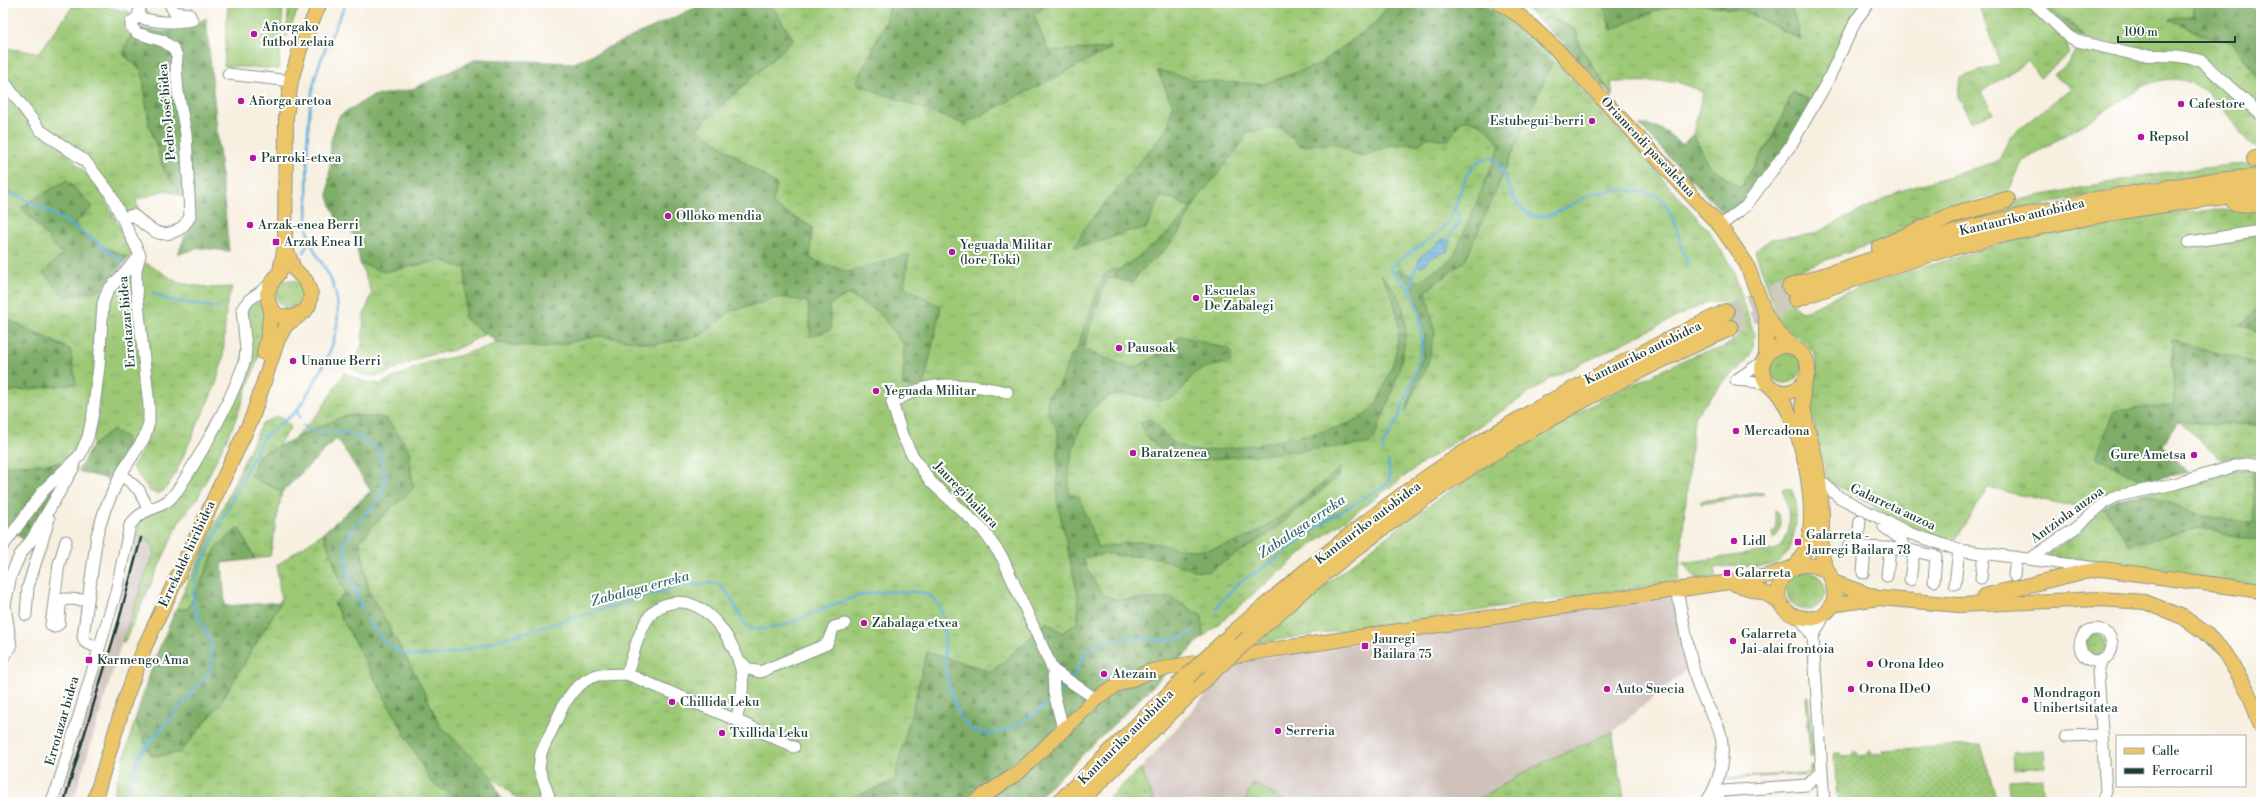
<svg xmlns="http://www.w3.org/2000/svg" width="2264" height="805" font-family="'Libre Bodoni',serif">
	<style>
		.industrial { fill: #cfc0ba }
		.grass { fill: url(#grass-tufts); stroke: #5e8355 }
		.forest { fill: url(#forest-firs); stroke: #4e754e }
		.garden { fill: url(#garden-dots); stroke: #5e8355 }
		.pitch { fill: #9dc976; stroke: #5e8355 }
		.water { fill: url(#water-rules); stroke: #3f7486 }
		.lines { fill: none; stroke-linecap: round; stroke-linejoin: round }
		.stream { stroke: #5facd8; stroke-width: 2.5 }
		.highway-tunnel { stroke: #cccbbd; stroke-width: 16; stroke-dasharray: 16 8; stroke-linecap: butt }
		.minor-casing { stroke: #8b968a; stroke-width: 13 }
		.major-casing { stroke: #8b968a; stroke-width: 16 }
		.highway-casing { stroke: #8b968a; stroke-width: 18 }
		.minor { stroke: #fff; stroke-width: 11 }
		.major { stroke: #edc569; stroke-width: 14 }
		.highway { stroke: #edc569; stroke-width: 16 }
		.rail { stroke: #1f3d34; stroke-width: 2.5 }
		.highway-bridge-casing { stroke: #8b968a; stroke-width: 18; stroke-linecap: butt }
		.highway-bridge { stroke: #edc569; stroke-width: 16 }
		.poi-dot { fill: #b5179e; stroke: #fff; stroke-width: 1.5 }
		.labels { text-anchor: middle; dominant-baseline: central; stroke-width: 4; stroke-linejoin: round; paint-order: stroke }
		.poi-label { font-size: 13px; fill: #1f3d34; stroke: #fff; text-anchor: start }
		.street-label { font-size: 13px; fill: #1f3d34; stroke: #fff }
		.water-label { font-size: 14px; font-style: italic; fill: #35646d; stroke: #fff }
	</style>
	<defs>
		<pattern id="grass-tufts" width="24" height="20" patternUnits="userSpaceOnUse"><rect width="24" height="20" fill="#9dc976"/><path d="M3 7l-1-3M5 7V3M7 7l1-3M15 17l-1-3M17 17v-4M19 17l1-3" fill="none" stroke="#7fa462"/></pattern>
		<pattern id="forest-firs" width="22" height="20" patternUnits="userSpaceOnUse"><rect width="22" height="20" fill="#7ead67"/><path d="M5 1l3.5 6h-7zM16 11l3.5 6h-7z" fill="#678e56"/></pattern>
		<pattern id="garden-dots" width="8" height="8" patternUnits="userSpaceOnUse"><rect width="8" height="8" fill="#9dc976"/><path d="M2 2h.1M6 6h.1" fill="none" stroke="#7fa462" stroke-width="1.8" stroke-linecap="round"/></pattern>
		<pattern id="water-rules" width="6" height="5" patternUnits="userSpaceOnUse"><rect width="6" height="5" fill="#5facd8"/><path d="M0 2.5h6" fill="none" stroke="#4e8db0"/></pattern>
	</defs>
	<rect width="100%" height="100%" fill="#fff"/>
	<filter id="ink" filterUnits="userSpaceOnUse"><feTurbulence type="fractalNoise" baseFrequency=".025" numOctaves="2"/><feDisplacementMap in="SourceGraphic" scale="8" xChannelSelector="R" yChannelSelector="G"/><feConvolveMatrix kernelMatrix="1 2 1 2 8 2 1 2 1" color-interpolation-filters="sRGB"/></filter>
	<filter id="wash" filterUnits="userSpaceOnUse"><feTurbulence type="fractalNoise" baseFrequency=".012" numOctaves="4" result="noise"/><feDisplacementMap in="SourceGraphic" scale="16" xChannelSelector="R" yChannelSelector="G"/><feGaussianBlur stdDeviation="0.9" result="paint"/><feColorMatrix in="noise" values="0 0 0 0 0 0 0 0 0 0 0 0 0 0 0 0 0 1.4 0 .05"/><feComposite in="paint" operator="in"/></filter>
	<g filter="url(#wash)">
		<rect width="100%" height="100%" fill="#f7efdf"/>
		<path class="industrial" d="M136,537l12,2 7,13 -26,67 -56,183h-14l45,-145z
			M1666,594l8,6 13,69 -75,63 -71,31 -68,39h-188l-31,-19 -10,19h-90l-4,-7 -9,-27 94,-106z"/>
		<path class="grass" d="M75,3h30l4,5 21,4 -6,17 7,6 -8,19 19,17 7,53 15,46 17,26 -16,-6 -29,10 3,10 -14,3 -67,-76 -23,-18 -32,-43v-28l36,5z
			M289,3h12l-15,34z
			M770,3h121l-5,18 -30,63 255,-36 -63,3 -14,-36 16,-12h432l15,7 46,39 89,95 76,86 25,39 21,65 -1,16 -10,15 -18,15 -31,37 -16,165 -422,61c92,-79 188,-155 295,-216 45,-26 93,-48 141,-71 10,-5 24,-4 34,-10 5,-3 10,-9 14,-13l-16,-31h-17l-157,77 -130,86 -109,80 -108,92 -1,-21 -30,-18 -54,2 -16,-5 -16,-28 -11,-28 -8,8 11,48v27l-15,11 -16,-11 -55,50 -65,-20 -33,129 -52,21h-320l-30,-25 -53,-53 -20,-43 -50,-90 -9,-49 14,-18 39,-35 -4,-40 -23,-31 -40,-3 -51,23 26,-28 23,-37 18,8 18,3 46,-21 32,-7 40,-13 46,5 54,-12 57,8 45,-8 31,-25 49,-14 28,5 3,35 18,-32 19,-11 31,18 25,33 -1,40 20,4 -19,-103 5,-31 -60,17 -39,-13 2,-32 -40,-22 5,-20 -81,-57 98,-88z
			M1520,3h91l-7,4 7,23 49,-21 31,-6 51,7 58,29 -10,-36h73l-52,98 -18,-9 -20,44 -33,52 -31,-22 -16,-32 10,-42 -28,-11 -64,1 2,15 -34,-52 -3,-15 -28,-14 -8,5z
			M1978,3h51c15,14 41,30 39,52l-28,23 -12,-17 -47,31 12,21 -22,8 -13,-24 2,-19 40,-14z
			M2046,3h149l-1,12 -24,5 42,18 20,4 29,40v27l-52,-47 -70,-12 -54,-12 -15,-16 -12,-7z
			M2078,45l107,14 17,5 59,57v28c-12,-3 -18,-13 -24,-22 -24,-33 -48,-60 -91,-42l-124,77 -14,31 -4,3 -32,4 -92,41 -91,32 -5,5v7l10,8 -3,6 5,10 7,3 8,-3 25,-13 47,-17 156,-46 135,-21 48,-2 39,1v95l-21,19 21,8v32l-89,-25 2,66 -59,5 -18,46 47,24 -32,11 -26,17 -98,-21 -35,54 -42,-12 -56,-36 -27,-12 -19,-78 8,-33 -2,-17 -11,-12 -18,-13 -7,-9 -24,-69 16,-12 43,-5 86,-43 99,-30 10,-24 62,-49 -18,-13c13,-8 19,-17 25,-30z
			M3,86l94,99 36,67 -4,6 -34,-15 -22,-20 -6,-43 -5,75 -19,18 22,24 38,-8c-15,48 -1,108 -23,155 -3,7 -14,14 -19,19l-58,3v-74l73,-9 -6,-34 -67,-32z
			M2261,163v6c-118,12 -226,35 -340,65l59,-23 47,-13 127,-24 76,-9z
			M441,260l25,9 -1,50 21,15 -32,16 -29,6 -41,18 -12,2 -11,-2 -9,-6 10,-24 2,-29 8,-22 -12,-30 24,9z
			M146,263l33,20 34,5 19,-1 -6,20 -3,52 -7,25 -40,88 -11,18 -8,4 -7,-3 -18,-24 13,-20 5,-14 -10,-129 1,-40z
			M126,274h5l15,144 -5,17 -12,19 -16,-24 -21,16 6,-32 6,-83 6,-36z
			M276 294a14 14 0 1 1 28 0a14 14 0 1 1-28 0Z
			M254,303h6l5,4 -3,41 -29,78 -36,73 -18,23 -55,121 -2,-1 23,-67 10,-23 -7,-13 -12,-2 3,-9 -3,-1 4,-8 26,-13 74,-121 8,-76 1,-4z
			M1768 366a17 17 0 1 1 34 0a17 17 0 1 1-34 0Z
			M279,416l12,11 -14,20 -18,8 -9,21 32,16 -12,64 -15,3 -16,-31 -21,17 -30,64h-12l86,-186z
			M2179,422l82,3 -4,31h-18l-17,4z
			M2254,469v55l-53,-8 -57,-23 88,-23z
			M1782,489h9c7,6 4,21 5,30 0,8 -2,16 -5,24 -9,29 -30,23 -55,23 -7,0 -14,1 -21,2l1,9 -20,2 -13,-16 91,-13c23,-15 15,-39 8,-61z
			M1763,492l1,2 -63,10v-3z
			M2103,507l27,38 70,-17 61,14v44l-216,-30 35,-24z
			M1775,510c7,8 7,22 -2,29l-1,-7 4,-1z
			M323,533l22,60 -11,11 97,178 33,20h-353l24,-82 16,36 29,-4 39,-47 62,-103 -4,-37z
			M1787 591a19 19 0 1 1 38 0a19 19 0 1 1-38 0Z
			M2086 645a10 10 0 1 1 20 0a10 10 0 1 1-20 0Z
			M1806,696l2,1 5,60h-3z
			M1612,732l13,70h-152l68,-39z
			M1813,766v6l-5,2 -84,5 -1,-1 87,-5v-6z
			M1141,768l13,34h-50z
			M1254,783l31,19h-41z"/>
		<path class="forest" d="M706,3h64l24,37 -98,88 81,57 -5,20 40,22 -2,32 39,13 60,-18 -5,32 37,21 -18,82 -20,-3 1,-41 -25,-33 -31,-18 -19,11 2,24 -20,8 -3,-35 -28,-5 -49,14 -31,25 -45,8 -57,-8 -54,12 -46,-5 -33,-24 1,-50 -25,-9 -57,12 -24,-9 -5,-26 -19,-19 -8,-21 3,-57 8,-24 33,-20 38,-6 67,-31 97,4z
			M891,3h159l-16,12 14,36 64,-3 -148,76 -108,-40 30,-63z
			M1389,3h86l20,9 57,51 -87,198 -39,30 9,41 -7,31 -23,49 18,-56 2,-18 -4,-26 -8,-26 -17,-15 4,-3 18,14 35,-24 47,-112c-8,-15 -19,-25 -36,-26l-5,4 -11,17 -19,-4 -10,7 -27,1 -28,11 -12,-3 -18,-10 -34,3 -19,-18 -34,4 -4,10 -47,59 -16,31 -17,20 -24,21 -7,10 -21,-6 -4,1 -24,71 50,20 29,-17 19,-16 48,13 3,6 -2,7c-10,4 -22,3 -32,9 -11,6 -13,21 -25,26 -19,9 -30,-3 -47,-3 -44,-2 -60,65 -57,99l10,4 19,51c14,-2 31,-7 45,-6 18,1 35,8 54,8 52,0 106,-50 144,-83l-3,10 -71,58 -59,37 -15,-2 -36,-12 -53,-4 -21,4 3,9 17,28 15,5 54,-2 30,18 1,21 -169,165h-192l52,-21 33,-129 65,20 55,-50 15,11 16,-11v-27l-21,-94 1,-70 -11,-19 1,-17 12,-11 10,-28 6,-5 27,-75 12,-8 2,3 5,-3c26,-18 50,-36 69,-60l-20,-10 -11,-1 -14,32 -17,2 -23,9 -32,7 14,-24 79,-94 6,-23 -16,-36 43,11 63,3 55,-19 59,-43z
			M1611,3h179l11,36 -59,-29 -51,-7 -31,6 -49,21 -7,-23z
			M2038,3h8l12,12 12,7 15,16 -15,-5z
			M2195,3h48l18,10v69l-29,-40 -20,-4 -43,-18 24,-5z
			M1548,16l28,14 3,15 34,52 -73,-76z
			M206,18l23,233 -29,-3 -22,6 14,-36v-20l-11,-2 -17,-26 -15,-46 -7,-53 -19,-17 11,-27 29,5 27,-6z
			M1793,92l18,9 -22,42 -45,61 -19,11 -86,-90c18,-2 31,9 43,20l11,-11 16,32 31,22 33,-52z
			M67,180l26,27 -19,17 21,19 34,15 -16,16 -10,15 -38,8 -22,-24 19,-19 -41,-47z
			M1381,275c7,7 14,15 19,24 18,39 -12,102 -26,140l-6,5 -174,17c-27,-6 -43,-12 -54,-39l11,-3c11,13 22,27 39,31 24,5 156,-19 174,-34 12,-9 17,-21 22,-35 17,-39 18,-69 -5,-106z
			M2261,306v27l-21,-8z
			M3,317l67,33 6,34 -73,8z
			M2172,340l89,25 -3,39h3v21l-82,-3 -17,23 26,27 -44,9 -48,-24 18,-46 60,-6z
			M346,415l40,3 23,31 4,40 -39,35 -14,18 9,49 50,90 20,43 53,53 10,25h-38l-33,-20 -97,-178 11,-11 -22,-60 48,-42 -34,-53 -55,54 -32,-16 9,-21z
			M113,430l13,7 3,17 -14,27 -37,-10 14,-25z
			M61,463l-3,23 -33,55 -15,-12 -7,10v-73z
			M2254,469l7,1v72l-61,-14 -70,17 -27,-38 17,-8 24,-6 57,23 52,7z
			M239,528l16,31 -33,4 3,43 56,-4 -62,103 -39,48 -29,3 -16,-36 18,-57 23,-54h12l30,-64z"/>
		<path class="garden" d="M1981,744l16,58h-160l-3,-49h7v4l12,-1v-4h3l1,4 11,-1v-4h3l1,4 12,-1 -1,-4z"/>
		<path class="pitch" d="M228,3h55l-4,66 -55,-3z
			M2044,751l1,16 -32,2 -1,-16z
			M2042,778l1,16 -33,3 -1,-17z"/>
		<path class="water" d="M1443,239l7,2 -2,10 -17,7 -8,8h-4l-2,-2 4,-8z"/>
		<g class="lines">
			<path class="stream" d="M2254,3l7,4
				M3,190c41,15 87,45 121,73
				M1447,243l6,-12 7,-9 -4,-13
				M304,252l5,-12
				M1403,257c14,-10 31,-18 42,-31 18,-21 14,-68 48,-68 17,17 15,45 38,57 19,9 47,-18 65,-22 15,-3 30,-4 45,-1 8,1 16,2 21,8 13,15 19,47 26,65
				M1411,289l3,-19 7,-7
				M153,293l16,7 49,8
				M297,409l2,8
				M303,426l11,6 38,1 26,16 7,29 -5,21 -27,29 -9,19 3,23 15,39
				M1383,451v-6l16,-28 18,-50 5,-22 -3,-32 -9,-24 -20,-20 10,-10
				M1216,609l7,-10 17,-17 29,-18 61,-46 56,-33 4,-8 -2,-16
				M369,621c23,41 48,37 89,31l226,-67 32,-2 12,10 20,36c10,0 21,1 30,-2 44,-14 76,-39 124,-35 6,0 15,-1 21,1 29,9 20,51 22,73 1,9 4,18 6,26 17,69 63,39 101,8
				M1072,678c6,-7 8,-19 15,-26 2,-3 7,-4 10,-6 34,-20 65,6 95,-14
				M1057,695l10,-11
				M125,802l13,-44 4,-6 66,-78c14,-42 -15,-46 -15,-80 0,-11 5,-20 8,-30l61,-125c10,-12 25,-18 35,-29 6,-7 10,-16 15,-24 19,-31 35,-66 20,-104 -10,-23 -22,-30 -25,-58 1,-43 -2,-89 5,-132 5,-31 22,-61 34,-89"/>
		</g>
	</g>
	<g filter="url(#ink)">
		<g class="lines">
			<path class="highway-tunnel" d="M1726,312l64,-25
				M1730,328l66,-29"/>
			<defs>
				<path id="minor" d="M2034,3l34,33 9,5 60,14 40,1 23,4 61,55
					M138,17l3,-14
					M228,74l63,7
					M3,80l37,50 45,31 25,32 30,62
					M123,218l10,-3c6,4 11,10 18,14 15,11 33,1 39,-13l-4,-82 -8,-42 -2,-24 1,-12 -4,-8 -10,-7 -26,-8 -6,-7v-4l7,-5c19,6 34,6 54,3l-3,-6 -15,-2 -4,-8
					M1720,226l26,-20 45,-61 36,-63 29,-62 13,-17
					M2189,242l72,-11
					M1736,380l25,-17
					M1736,380l30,3
					M1007,392c-26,-6 -64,-11 -89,-2 -9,3 -17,8 -26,12l10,33 9,18 20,29 51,47 20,28 51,113 43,29
					M121,474l18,16 9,19
					M1819,480l20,17 70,36 50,17 137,18
					M1884,527l17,12 3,10
					M66,541l-7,23 -8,61 3,2 5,-3 1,-19 4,-6 23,1
					M3,546l41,-56 36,-35 8,-18 5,-24 6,-46 4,-64 5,-13 32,-34
					M1848,546l56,3 32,7 -2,25
					M1857,547l3,-26
					M2030,559l48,-33 26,-23 13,-7 57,-12 61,-18 12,-2 14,2
					M1863,573l2,-26
					M2014,575l2,-18
					M1887,576l3,-28
					M1981,578l3,-25
					M1910,580l4,-29
					M1955,584l4,-34
					M1672,590l6,6c7,30 11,63 21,92 5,15 17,29 21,44 6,22 0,52 -14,70
					M26,615l2,-28 21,-68
					M1801,619l12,18 11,165
					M2080 645a16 16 0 1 1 32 0a16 16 0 1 1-32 0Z
					M1813,637l13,-25
					M98,648l-13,-6 -2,-5 14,-102 8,-26 16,-35 23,-36 5,-15v-17l-13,-121v-15l4,-15
					M3,657l8,-10 -6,-42 6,-30 9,-20 12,-16 42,-72
					M739,660l10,9 11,3 67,-28 7,-17 11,-3
					M1053,670l1,23 9,36
					M627,674c7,-20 11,-46 26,-62 5,-5 12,-8 19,-9 34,-8 66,42 70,72 2,15 -2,30 -6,45
					M2066,736l35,-1
					M1711,797l12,-6 84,-6 15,-14
					M51,802l7,-16 58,-194 14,-67c15,-20 31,-15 42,-28 9,-10 15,-22 22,-33 20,-33 39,-68 51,-104l1,-11 -4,-40 7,-9 22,-16
					M551,802l-12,-33 2,-16 23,-49 10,-14 12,-10 11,-5 30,-1 109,46 58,27
					M2102,802l4,-11 -8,-119 4,-13"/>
				<path id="major" d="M1500,3l21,14 37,34 162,175 26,37 20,52 13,19 14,12
					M285,246l9,23 12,12 5,13 -2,11 -4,6 -12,6 -13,-1 -5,-3 -6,-9 -2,-10 4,-10 9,-13 5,-25 1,-129 5,-36 9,-32 20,-46
					M1762 369a23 23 0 1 1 46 0a23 23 0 1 1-46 0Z
					M264,353l4,-16 3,-29
					M1766,354v-39
					M1775,390c26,30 43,113 33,152 -2,9 -7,16 -12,24
					M1788,571c-41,50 59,69 45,13 -2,-9 -8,-16 -10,-25 -3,-11 -1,-25 -1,-37 0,-18 -2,-36 -5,-54 -4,-30 -19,-56 -13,-86
					M1833,582l42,15
					M1735,584l30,9 16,10
					M1984,596l94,-23 24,-4 159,22
					M1831,605l48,-7 79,7 141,-6 46,3 38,15 21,15 21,21 24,40 12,33
					M94,802l31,-102 20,-54 107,-228 26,-79 8,-14 13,-9
					M974,802l44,-29 81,-77 20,-12 32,-13 93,-17 519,-77c23,-5 44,-22 65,-4"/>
				<path id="highway" d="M2255,159h6
					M2235,203l26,1
					M1880,248l75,-34 52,-14
					M1790,287l180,-59 126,-28 112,-18 53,-5
					M1796,299c76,-28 153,-54 232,-70 77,-17 155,-29 233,-37
					M1249,638c142,-131 305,-233 481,-310
					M1227,639c72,-62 145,-125 225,-178 88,-57 180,-103 274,-149
					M1060,802l128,-126
					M1078,802l136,-132"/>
			</defs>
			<use href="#minor" class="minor-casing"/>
			<use href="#major" class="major-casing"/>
			<use href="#highway" class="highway-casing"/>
			<use href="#minor" class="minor"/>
			<use href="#major" class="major"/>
			<use href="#highway" class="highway"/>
			<path class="rail" d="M64,802l55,-182 22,-82"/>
			<defs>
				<path id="highway-bridge" d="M1214,670l35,-32
					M1188,676l39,-37"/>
			</defs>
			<use href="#highway-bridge" class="highway-bridge-casing"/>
			<use href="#highway-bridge" class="highway-bridge"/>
		</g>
	</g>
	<g class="poi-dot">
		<circle cx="254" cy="34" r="4"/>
		<circle cx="241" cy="101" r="4"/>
		<circle cx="2181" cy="104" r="4"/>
		<circle cx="1592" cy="121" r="4"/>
		<circle cx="2141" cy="137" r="4"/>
		<circle cx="253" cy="158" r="4"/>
		<circle cx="668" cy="216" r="4"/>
		<circle cx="250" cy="225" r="4"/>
		<rect x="272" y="238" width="8" height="8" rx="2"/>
		<circle cx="952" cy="252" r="4"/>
		<circle cx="1196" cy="298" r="4"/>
		<circle cx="1119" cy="348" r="4"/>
		<circle cx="293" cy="361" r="4"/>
		<circle cx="876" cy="391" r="4"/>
		<circle cx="1736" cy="431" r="4"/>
		<circle cx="1133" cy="453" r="4"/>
		<circle cx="2194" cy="455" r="4"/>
		<circle cx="1734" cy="541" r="4"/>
		<rect x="1794" y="538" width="8" height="8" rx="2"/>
		<rect x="1723" y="569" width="8" height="8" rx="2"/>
		<circle cx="864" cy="623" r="4"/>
		<circle cx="1733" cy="641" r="4"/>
		<rect x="1361" y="642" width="8" height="8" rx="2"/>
		<rect x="85" y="656" width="8" height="8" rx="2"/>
		<circle cx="1870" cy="664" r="4"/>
		<circle cx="1104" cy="674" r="4"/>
		<circle cx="1607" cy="689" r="4"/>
		<circle cx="1851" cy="689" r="4"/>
		<circle cx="2025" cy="700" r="4"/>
		<circle cx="672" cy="702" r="4"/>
		<circle cx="1278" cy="731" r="4"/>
		<circle cx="722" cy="733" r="4"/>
	</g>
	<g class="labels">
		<g class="poi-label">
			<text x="262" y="27">Añorgako<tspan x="262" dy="15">futbol zelaia</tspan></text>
			<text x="249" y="101">Añorga aretoa</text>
			<text x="2189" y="104">Cafestore</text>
			<text x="1584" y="121" text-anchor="end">Estubegui-berri</text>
			<text x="2149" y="137">Repsol</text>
			<text x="261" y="158">Parroki-etxea</text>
			<text x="676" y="216">Olloko mendia</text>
			<text x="258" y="225">Arzak-enea Berri</text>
			<text x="284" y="242">Arzak Enea II</text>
			<text x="960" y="245">Yeguada Militar<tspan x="960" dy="15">(lore Toki)</tspan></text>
			<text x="1204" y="291">Escuelas<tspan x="1204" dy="15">De Zabalegi</tspan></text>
			<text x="1127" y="348">Pausoak</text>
			<text x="301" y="361">Unanue Berri</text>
			<text x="884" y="391">Yeguada Militar</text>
			<text x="1744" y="431">Mercadona</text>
			<text x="1141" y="453">Baratzenea</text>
			<text x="2186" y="455" text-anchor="end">Gure Ametsa</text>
			<text x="1806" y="535">Galarreta -<tspan x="1806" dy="15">Jauregi Bailara 78</tspan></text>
			<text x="1742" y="541">Lidl</text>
			<text x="1735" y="573">Galarreta</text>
			<text x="872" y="623">Zabalaga etxea</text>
			<text x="1741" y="634">Galarreta<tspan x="1741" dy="15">Jai-alai frontoia</tspan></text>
			<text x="1373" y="639">Jauregi<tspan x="1373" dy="15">Bailara 75</tspan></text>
			<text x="97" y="660">Karmengo Ama</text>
			<text x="1878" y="664">Orona Ideo</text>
			<text x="1112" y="674">Atezain</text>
			<text x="1615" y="689">Auto Suecia</text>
			<text x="1859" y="689">Orona IDeO</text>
			<text x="2033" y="693">Mondragon<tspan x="2033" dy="15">Unibertsitatea</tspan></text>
			<text x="680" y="702">Chillida Leku</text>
			<text x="1286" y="731">Serreria</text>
			<text x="730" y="733">Txillida Leku</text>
		</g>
		<g class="street-label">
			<text transform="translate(167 112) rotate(-95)">Pedro José bidea</text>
			<text transform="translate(1648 147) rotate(47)">Oriamendi pasealekua</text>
			<text transform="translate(2022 217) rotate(-13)">Kantauriko autobidea</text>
			<text transform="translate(127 322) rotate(-95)">Errotazar bidea</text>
			<text transform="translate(1643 353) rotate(-26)">Kantauriko autobidea</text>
			<text transform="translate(966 495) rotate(46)">Jauregi bailara</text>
			<text transform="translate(1893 507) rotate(25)">Galarreta auzoa</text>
			<text transform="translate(2067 515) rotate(-36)">Antziola auzoa</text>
			<text transform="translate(1368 523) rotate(-37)">Kantauriko autobidea</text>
			<text transform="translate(187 554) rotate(-65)">Errekalde hiribidea</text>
			<text transform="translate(62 721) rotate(-74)">Errotazar bidea</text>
			<text transform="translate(1126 737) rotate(-45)">Kantauriko autobidea</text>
		</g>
		<g class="water-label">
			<text transform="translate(1302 527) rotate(-34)">Zabalaga erreka</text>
			<text transform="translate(640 589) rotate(-15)">Zabalaga erreka</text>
		</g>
	</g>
	<rect width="2264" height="805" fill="none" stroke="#fff" stroke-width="16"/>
	<rect x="2116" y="735" width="130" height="52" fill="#ffffff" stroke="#a5b1ae"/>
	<rect x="2124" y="748" width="20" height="6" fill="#edc569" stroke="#a5b1ae"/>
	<text x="2152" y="755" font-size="12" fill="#1f3d34">Calle</text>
	<rect x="2124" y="768" width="20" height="6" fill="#1f3d34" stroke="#a5b1ae"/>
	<text x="2152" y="775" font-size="12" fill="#1f3d34">Ferrocarril</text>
	<path d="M2118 36v6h117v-6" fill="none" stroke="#1f3d34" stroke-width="2"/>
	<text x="2124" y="36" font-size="12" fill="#1f3d34" stroke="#ffffff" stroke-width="3" paint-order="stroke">100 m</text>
</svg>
